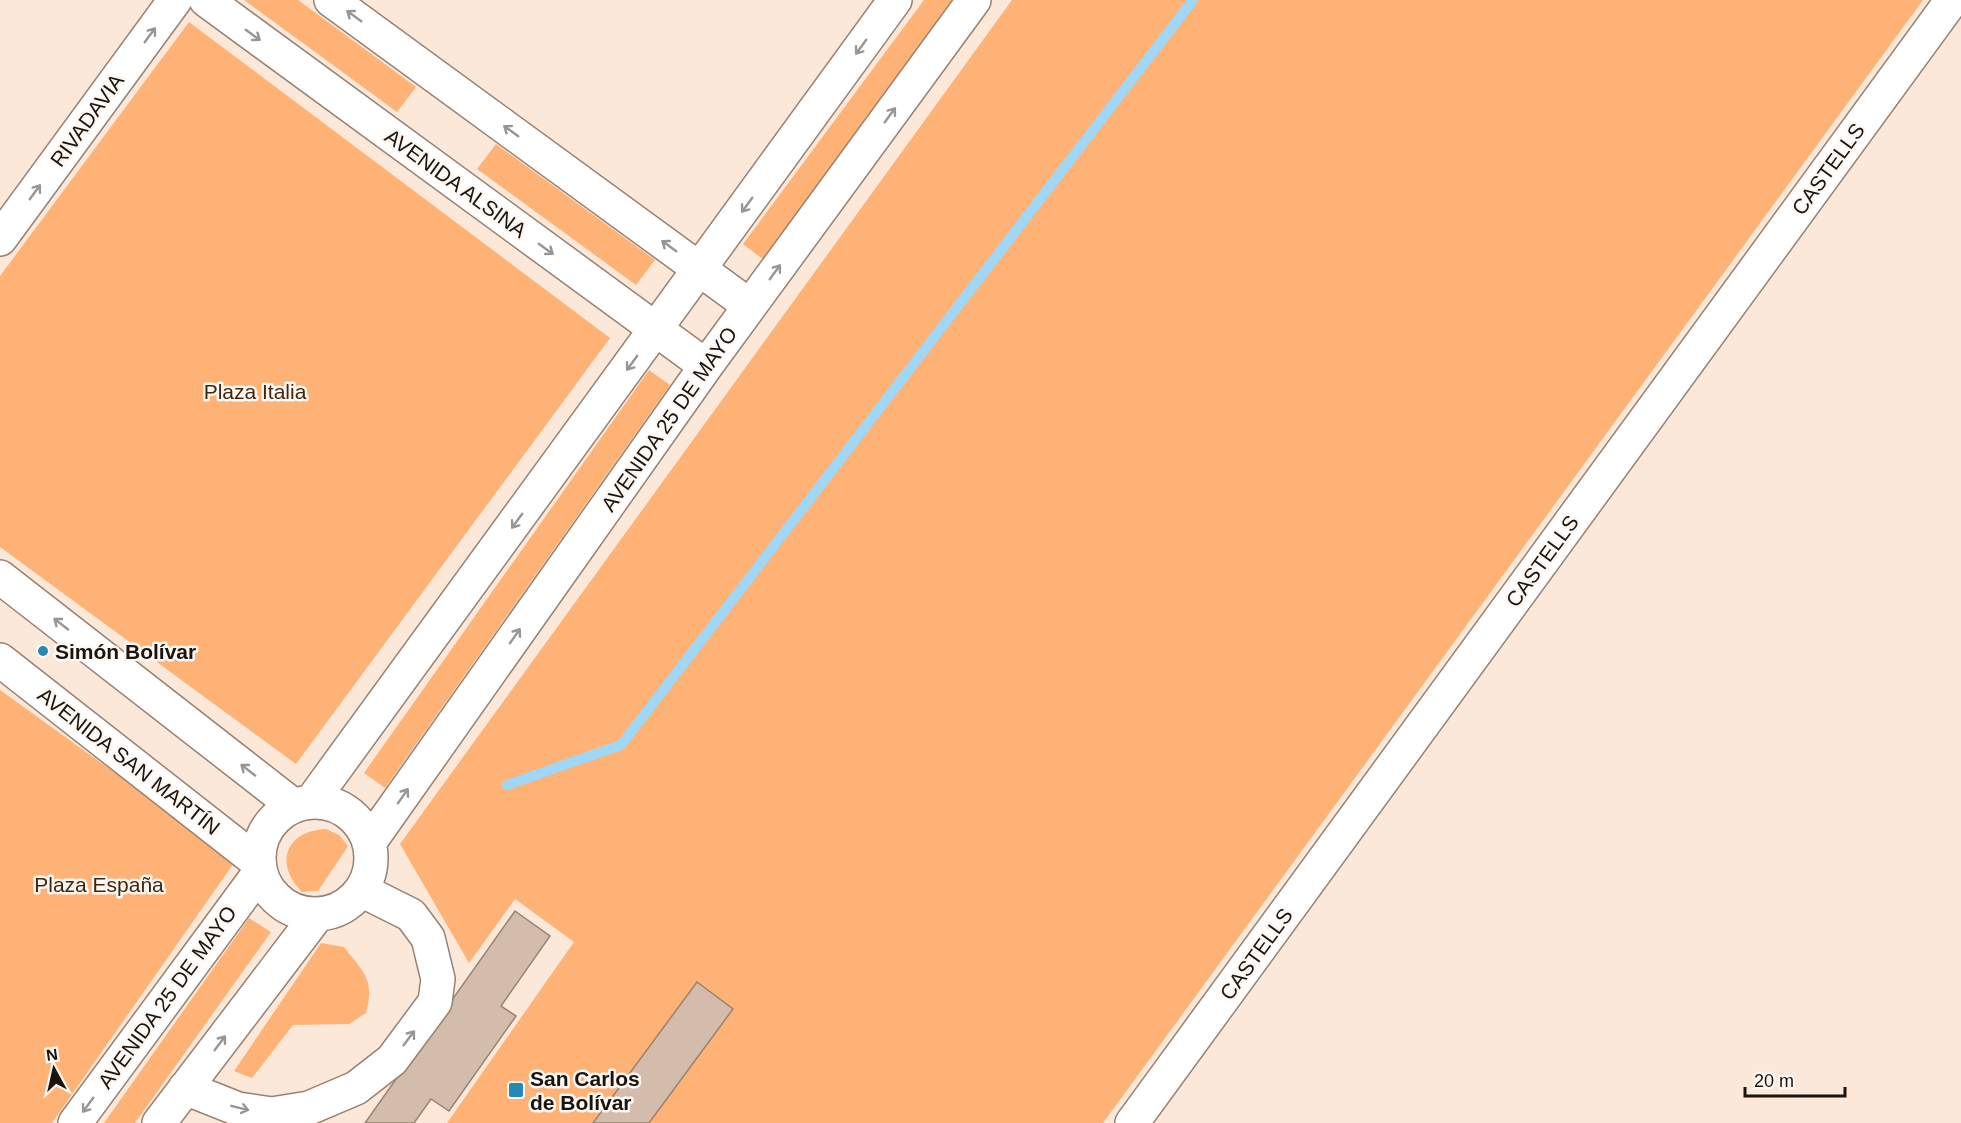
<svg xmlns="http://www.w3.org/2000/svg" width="1961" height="1123" font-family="Helvetica,sans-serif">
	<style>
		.green { fill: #ffb276 }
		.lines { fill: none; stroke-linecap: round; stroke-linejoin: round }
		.stream { stroke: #a0d7f6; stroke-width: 10 }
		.building { fill: #d3bcab; stroke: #988272; stroke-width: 1.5 }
		.minor-casing { stroke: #978170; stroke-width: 36 }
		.major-casing { stroke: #978170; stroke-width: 36 }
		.minor { stroke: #fff; stroke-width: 33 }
		.major { stroke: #fff; stroke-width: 33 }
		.oneway { stroke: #989592 }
		.poi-dot { fill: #2788b3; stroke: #fdf8f4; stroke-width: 2 }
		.labels { text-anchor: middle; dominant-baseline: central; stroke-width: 5; stroke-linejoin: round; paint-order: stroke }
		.street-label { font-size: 21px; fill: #1b130d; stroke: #fdf8f4 }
		.park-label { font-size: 21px; fill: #43250a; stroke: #fdf8f4 }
		.poi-label { font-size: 21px; font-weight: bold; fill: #1b130d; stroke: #fdf8f4; text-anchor: start }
	</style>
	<rect width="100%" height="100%" fill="#fbe8d9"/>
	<path class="green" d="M244,0h54l118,87 -19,25z
		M924,0h32l-192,260 -21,-16z
		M1012,0h911l-820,1123h-656l127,-181 -59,-43 -46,64 -69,-119z
		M189,22l421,316 -314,426 -296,-217v-271z
		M496,144l159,116 -19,25 -159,-116z
		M649,370l21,15 -285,403 -21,-15z
		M0,690l236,170 -184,263h-52z
		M326,829l13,6 9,11 -30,45 -16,1c-28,-28 -17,-61 24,-63z
		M249,918l22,14 -136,191h-31z
		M321,943l23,4c20,26 31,32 22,66l-17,11 -56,1 -41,53 -18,-7z"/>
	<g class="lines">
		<path class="stream" d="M507,785l114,-40 572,-745"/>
	</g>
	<path class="building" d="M515,911l35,25 -49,70 15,10 -67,95 -18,-12 -17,24h-49z
		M697,982l36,27 -84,114h-56z"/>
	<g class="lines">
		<defs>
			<path id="minor" d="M206,0l500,366
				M331,0l419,306
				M0,239l175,-239
				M311,802l584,-802
				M259 858a56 56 0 1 1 112 0a56 56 0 1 1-112 0Z
				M369,843l337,-477 268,-366
				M185,1088l53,21 34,5 37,-6 47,-20 36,-28 43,-58 3,-23 -10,-41 -17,-23 -50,-25
				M75,1123l185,-251
				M159,1123l159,-209
				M1132,1123l820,-1123"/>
			<path id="major" d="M0,577l294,229
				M0,660l259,203"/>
		</defs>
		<use href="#minor" class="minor-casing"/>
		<use href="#major" class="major-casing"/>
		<use href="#minor" class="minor"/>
		<use href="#major" class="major"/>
	</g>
	<defs><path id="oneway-shaft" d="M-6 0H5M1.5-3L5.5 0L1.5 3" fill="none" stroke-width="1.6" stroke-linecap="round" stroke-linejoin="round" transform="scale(1.5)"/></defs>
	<g class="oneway">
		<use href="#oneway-shaft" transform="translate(354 16) rotate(-144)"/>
		<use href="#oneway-shaft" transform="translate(150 35) rotate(-54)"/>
		<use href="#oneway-shaft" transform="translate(253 35) rotate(36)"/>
		<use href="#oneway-shaft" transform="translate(861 47) rotate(126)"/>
		<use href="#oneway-shaft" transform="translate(890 115) rotate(-54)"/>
		<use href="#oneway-shaft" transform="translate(511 131) rotate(-144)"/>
		<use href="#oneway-shaft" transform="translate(35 192) rotate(-54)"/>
		<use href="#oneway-shaft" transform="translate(747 205) rotate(126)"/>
		<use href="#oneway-shaft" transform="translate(669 246) rotate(-144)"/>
		<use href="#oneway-shaft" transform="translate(546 249) rotate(36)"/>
		<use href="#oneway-shaft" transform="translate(775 272) rotate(-54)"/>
		<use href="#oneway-shaft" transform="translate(632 363) rotate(126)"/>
		<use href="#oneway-shaft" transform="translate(517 521) rotate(126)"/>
		<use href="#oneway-shaft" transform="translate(61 624) rotate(-142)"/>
		<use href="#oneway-shaft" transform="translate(515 636) rotate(-55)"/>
		<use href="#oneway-shaft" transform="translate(248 770) rotate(-142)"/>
		<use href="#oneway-shaft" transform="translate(403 796) rotate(-55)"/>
		<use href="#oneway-shaft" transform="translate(409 1038) rotate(-53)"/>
		<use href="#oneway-shaft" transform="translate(220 1043) rotate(-53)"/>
		<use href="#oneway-shaft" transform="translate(88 1105) rotate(126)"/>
		<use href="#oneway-shaft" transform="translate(240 1108) rotate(14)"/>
	</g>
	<g class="poi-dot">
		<circle cx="43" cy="651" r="6"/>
		<rect x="508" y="1082" width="16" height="16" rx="3"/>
	</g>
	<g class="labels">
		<g class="street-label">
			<text transform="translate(87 120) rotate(-54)">RIVADAVIA</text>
			<text transform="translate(1828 169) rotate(-54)">CASTELLS</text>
			<text transform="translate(456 183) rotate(36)">AVENIDA ALSINA</text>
			<text transform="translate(669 419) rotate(-55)">AVENIDA 25 DE MAYO</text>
			<text transform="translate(1542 561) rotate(-54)">CASTELLS</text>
			<text transform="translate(129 761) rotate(38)">AVENIDA SAN MARTÍN</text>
			<text transform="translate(1256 954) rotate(-54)">CASTELLS</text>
			<text transform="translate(167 997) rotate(-54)">AVENIDA 25 DE MAYO</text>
		</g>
		<g class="park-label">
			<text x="255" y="391">Plaza Italia</text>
			<text x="99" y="884">Plaza España</text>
		</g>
		<g class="poi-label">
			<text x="55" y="651">Simón Bolívar</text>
			<text x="530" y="1078">San Carlos<tspan x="530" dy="24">de Bolívar</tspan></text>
		</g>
	</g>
	<g transform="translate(54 1069) rotate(352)" stroke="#fdf8f4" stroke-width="4.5" paint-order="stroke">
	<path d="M0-4.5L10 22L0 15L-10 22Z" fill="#1b130d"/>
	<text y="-9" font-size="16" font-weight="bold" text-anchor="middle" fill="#1b130d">N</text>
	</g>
	<path d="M1745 1087v9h100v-9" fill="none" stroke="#1b130d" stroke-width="3"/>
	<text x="1754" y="1087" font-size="18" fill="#1b130d" stroke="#fdf8f4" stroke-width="4.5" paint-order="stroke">20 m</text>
</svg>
